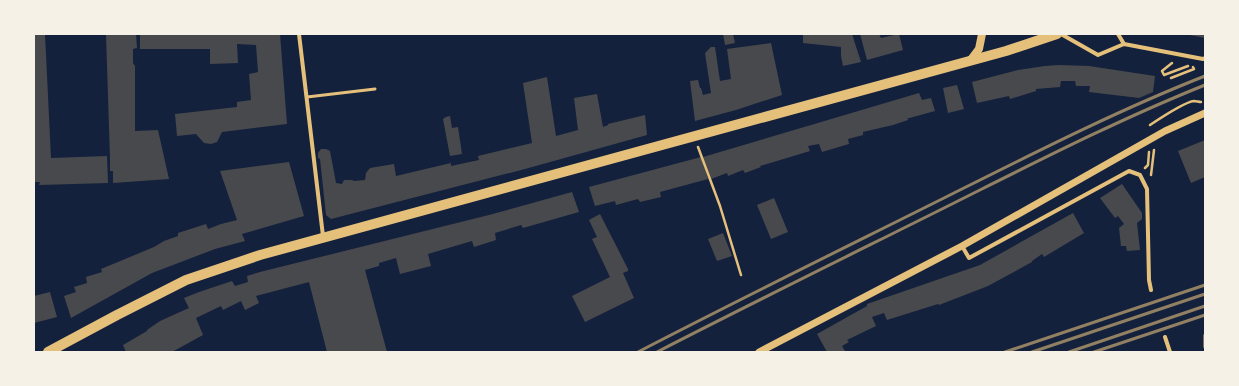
<svg xmlns="http://www.w3.org/2000/svg" width="1239" height="386" font-family="'DM Sans',sans-serif">
	<style>
		.building { fill: #48494c }
		.lines { fill: none; stroke-linecap: round; stroke-linejoin: round }
		.path { stroke: #e5c07b; stroke-width: 2.5 }
		.service { stroke: #e5c07b; stroke-width: 3 }
		.minor { stroke: #e5c07b; stroke-width: 4 }
		.tertiary { stroke: #e5c07b; stroke-width: 7 }
		.secondary { stroke: #e5c07b; stroke-width: 8 }
		.primary { stroke: #e5c07b; stroke-width: 10 }
		.rail { stroke: #918062; stroke-width: 3 }
	</style>
	<rect width="100%" height="100%" fill="#14213d"/>
	<path class="building" d="M34,34h11l6,124 56,-2 1,27 -69,2 1,-3h-6z
		M106,34h30l1,14 -4,1v14l2,3v65l23,-1 11,49 -56,4v-12h-3v-12z
		M140,34h140l7,90 -65,8 -5,10 -6,2 -7,-1 -8,-9 -19,2 -2,-22 62,-7v-5l14,-2 -2,-26 9,-2 -2,-27 -19,-1 1,19 -28,1v-15h-70z
		M723,34h10l2,9 -10,2z
		M803,34h49l9,28 -18,4 -2,-10v-9l-38,-4z
		M860,34h19l2,4 18,-4 4,16 -36,10z
		M1190,34h15v4l-15,-3z
		M771,43l11,52 -46,15 -41,11 -5,-40 8,-1 2,8h1l2,7 8,-2 -6,-40 6,-6h4l5,34 11,-2 -4,-30z
		M1059,65l30,1 66,10 -2,16 -14,6 -50,-6 1,-6h-14l-1,-5h-14l-1,6 -24,2v2l-26,8 -1,-3 -32,7 -5,-21 46,-12 27,-4z
		M547,77l9,59 22,-6 -4,-32 23,-4 6,33 5,-2v-1l37,-9 2,20 -122,34 -194,50 -5,-4 -6,-56 -2,-1v-5l3,-4h5l4,2 6,32 6,1 2,-4h8l2,1 11,-1 1,-7 4,-5 24,-4 2,12 55,-13v3l28,-6 -1,-4 54,-13 -9,-60z
		M957,85l7,24 -16,4 -5,-25z
		M919,93l3,7 9,-2 4,13 -29,8h2v1l-15,5 -30,7v3l-15,4 1,5 -27,8 -3,-8 -11,2 2,5 -50,15 1,1 -16,6 -2,-3 -15,6 -1,-3 -16,6 -8,-22z
		M450,116l2,12 6,-1 4,27 -12,2 -7,-37 3,-2z
		M1205,140v37l-14,6 -13,-32z
		M701,157l7,22 -48,13 1,5 -21,5 -2,-3 -22,6 -1,-4 -20,5 -6,-19z
		M289,162l15,54 -62,18 3,7 -30,8 -63,24 -81,45 -7,-22 12,-4 -2,-5 13,-4 -1,-6 16,-5 -1,-3 53,-22 10,-6 14,-5v-3l28,-9 2,5 13,-5 16,-4 -17,-49z
		M1122,184l20,29v6l-5,4 3,27 -13,1 -1,-5h-5l-2,-18 5,-4 -6,-8 -3,2 -15,-20z
		M572,192l7,20 -56,16 -2,-3 -26,8 1,7 -22,7 -2,-6 -44,13 3,12 -31,8 -4,-16 -17,5v3l-14,4 22,82h-60l-18,-70 -53,14 3,7 -14,7 -4,-9 -18,9 -2,-4 -25,12 7,17 -31,17h-46l-3,-7 24,-14v-1l13,-9 29,-13 -5,-10 15,-6 33,-11 3,5 13,-4 -1,-6 13,-4 229,-57z
		M774,198l14,34 -17,7 -14,-34z
		M1073,213l11,20 -40,24 -2,-3 -10,7v1l-44,24 -49,19 -1,-1 -51,16 -3,-7 -12,4 4,9 -29,14 2,2 -7,4 3,5 -2,1h-16l-10,-18 50,-28v-2l113,-39z
		M600,214l28,55v2l-5,2 11,25 -49,24 -13,-26 38,-19 -18,-38 5,-2 -8,-17z
		M723,233l9,23 -15,5 -9,-22z
		M50,292l7,25 -23,6v-27z"/>
	<g class="lines">
		<path class="path" d="M1172,63l-10,8 2,4 24,-9
			M1171,78l23,-9 -1,-2
			M1150,125c9,-6 35,-23 44,-24 2,0 5,1 7,1
			M698,147l22,59 21,69
			M1145,168l3,-3 1,-13
			M1151,175l3,-25"/>
		<path class="service" d="M307,97l68,-8
			M1205,335v12"/>
		<path class="minor" d="M299,34l24,202
			M1061,34l37,21 26,-11 79,15 2,-1
			M1118,34l6,10
			M962,246l7,12 160,-87 11,4 7,14 2,91 2,10
			M1165,337l5,15"/>
		<path class="tertiary" d="M759,352l203,-106 203,-115 40,-18"/>
		<path class="secondary" d="M970,61l9,-12 3,-15"/>
		<path class="primary" d="M48,352l69,-37 69,-35 74,-25 746,-204 51,-17"/>
		<path class="rail" d="M638,352c102,-53 204,-103 306,-154 86,-43 172,-87 261,-122
			M657,352c99,-51 199,-100 299,-150 82,-41 164,-83 249,-117
			M1005,352l200,-67
			M1032,352l173,-58
			M1069,352l136,-46
			M1094,352l111,-37"/>
	</g>
	<rect width="1239" height="386" fill="none" stroke="#f6f1e7" stroke-width="70"/>
</svg>
